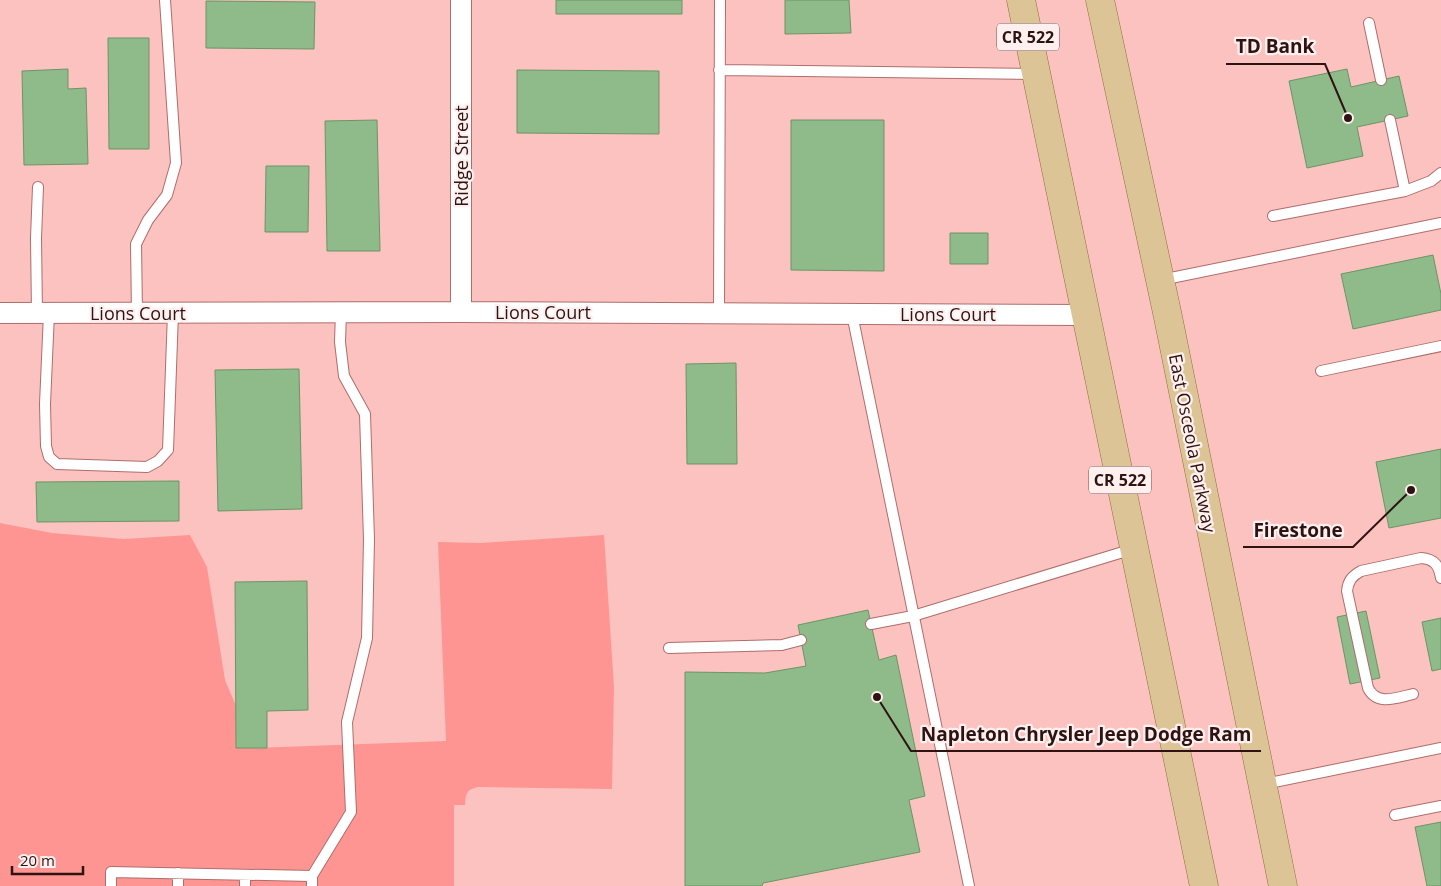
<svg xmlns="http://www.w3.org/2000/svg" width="1441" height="886" font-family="'Open Sans',sans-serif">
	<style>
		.green { fill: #ff9592 }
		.building { fill: #8fba89; stroke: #6b9566 }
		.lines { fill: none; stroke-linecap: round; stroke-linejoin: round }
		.lane-casing { stroke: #af6d6b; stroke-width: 12 }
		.street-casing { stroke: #af6d6b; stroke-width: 22 }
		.primary-casing { stroke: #8f6d3c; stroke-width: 29 }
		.lane { stroke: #fff; stroke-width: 10 }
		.street { stroke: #fff; stroke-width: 20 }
		.primary { stroke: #dcc497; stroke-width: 28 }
		.labels { text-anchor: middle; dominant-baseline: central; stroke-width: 4.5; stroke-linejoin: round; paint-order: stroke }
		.shield { fill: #fff0ef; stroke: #6c5655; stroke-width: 1 }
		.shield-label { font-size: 16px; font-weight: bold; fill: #2d1413 }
		.street-label { font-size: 18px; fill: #2d1413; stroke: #fff0ef }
		.leader { fill: none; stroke: #2d1413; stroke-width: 2 }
		.callout-dot { fill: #2d1413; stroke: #fff0ef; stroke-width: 2 }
		.callout-label { font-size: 19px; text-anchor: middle; font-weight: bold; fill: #2d1413; stroke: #fff0ef; stroke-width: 4.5; stroke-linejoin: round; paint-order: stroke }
	</style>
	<rect width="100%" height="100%" fill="#fcc2bf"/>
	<path class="green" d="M0,523l52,10 72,6 66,-4 17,32 18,113 29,68 192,-7 -8,-199 43,1 123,-8 10,152 -2,102 -134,-2c-12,3 -12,6 -13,18h-11v81h-454z"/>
	<path class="building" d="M556,0h126v14h-126z
		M785,0h64l2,33 -66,1z
		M206,1l109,1 -1,47 -108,-1z
		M108,38h41v111h-40z
		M68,69v20l18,-1 2,76 -64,1 -2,-94z
		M1347,69l4,18 48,-11 9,40 -51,11 6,29 -56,12 -18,-87z
		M517,70l142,1v63l-142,-1z
		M377,120l3,131h-53l-2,-130z
		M791,120h93v151l-93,-1z
		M266,166h43l-1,66h-43z
		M950,233h38v31h-38z
		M1433,255l8,39v16l-88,19 -12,-55z
		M736,363l1,101h-50l-1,-100z
		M299,369l3,140 -84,2 -3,-141z
		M1441,449v69l-52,10 -13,-66z
		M179,481v40l-142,1 -1,-40z
		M307,581l1,129 -41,1v37h-31l-1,-166z
		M868,610l11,50 17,-5 29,141 -16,4 11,52 -157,31 -1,3h-77v-214l80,1 41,-7 -8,-41z
		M1366,611l14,67 -30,6 -13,-67z
		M1441,618v51l-9,2 -10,-49z
		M1441,822v64h-14l-12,-59z"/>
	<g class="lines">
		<defs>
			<path id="lane" d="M1369,23l12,57
				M719,70l316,4
				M1390,120l15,71
				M1273,216l132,-25 26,-10 10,-8
				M1161,280l280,-57
				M37,313l-1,-75 2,-51
				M49,313l-4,91 1,42 3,11 8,7 90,3 11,-6 10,-11 5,-137
				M137,313l-1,-69 12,-24 19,-25 9,-32 -11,-163
				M719,313l1,-313
				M852,314l117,572
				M1321,371l120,-25
				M871,624l42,-8 220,-67
				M669,648l113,-3 19,-5
				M1413,694c-17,4 -36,12 -45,-6l-21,-97c1,-10 5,-15 14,-20l60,-13c14,1 18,8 20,20
				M1264,784l177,-36
				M1395,815l46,-9
				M245,875v11
				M111,886v-14l201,4
				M178,886v-13
				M312,886v-10l39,-64 -4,-90 20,-84 2,-99 -4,-125 -21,-38 -4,-34 1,-30"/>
			<path id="street" d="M461,312v-312
				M0,313l461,-1 626,3"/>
			<path id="primary" d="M1021,0l183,886
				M1100,0l68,317 115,569"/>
		</defs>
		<use href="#lane" class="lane-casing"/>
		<use href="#street" class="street-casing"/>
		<use href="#primary" class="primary-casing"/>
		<use href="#lane" class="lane"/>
		<use href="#street" class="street"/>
		<use href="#primary" class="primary"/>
	</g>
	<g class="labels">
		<g class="shield">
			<rect x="997" y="23.5" width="62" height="27" rx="4"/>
			<rect x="1089" y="466.5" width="62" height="27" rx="4"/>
		</g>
		<g class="shield-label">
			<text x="1028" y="37">CR 522</text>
			<text x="1120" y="480">CR 522</text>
		</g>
		<g class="street-label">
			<text transform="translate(461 156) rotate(-90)">Ridge Street</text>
			<text x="543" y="312">Lions Court</text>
			<text x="138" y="313">Lions Court</text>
			<text x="948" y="314">Lions Court</text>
			<text transform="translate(1193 443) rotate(79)">East Osceola Parkway</text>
		</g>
	</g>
	<path class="leader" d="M1348 118L1325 64H1226M1411 490L1353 547H1243M877 697L911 751H1261"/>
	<g class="callout-dot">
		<circle cx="1348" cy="118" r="5"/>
		<circle cx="1411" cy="490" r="5"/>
		<circle cx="877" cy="697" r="5"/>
	</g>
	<g class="callout-label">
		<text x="1275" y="53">TD Bank</text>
		<text x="1298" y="537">Firestone</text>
		<text x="1086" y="741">Napleton Chrysler Jeep Dodge Ram</text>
	</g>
	<path d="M12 866v8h71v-8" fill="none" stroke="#2d1413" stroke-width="2.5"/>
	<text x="20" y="866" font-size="15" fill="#2d1413" stroke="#fff0ef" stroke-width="4" paint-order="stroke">20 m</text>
</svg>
